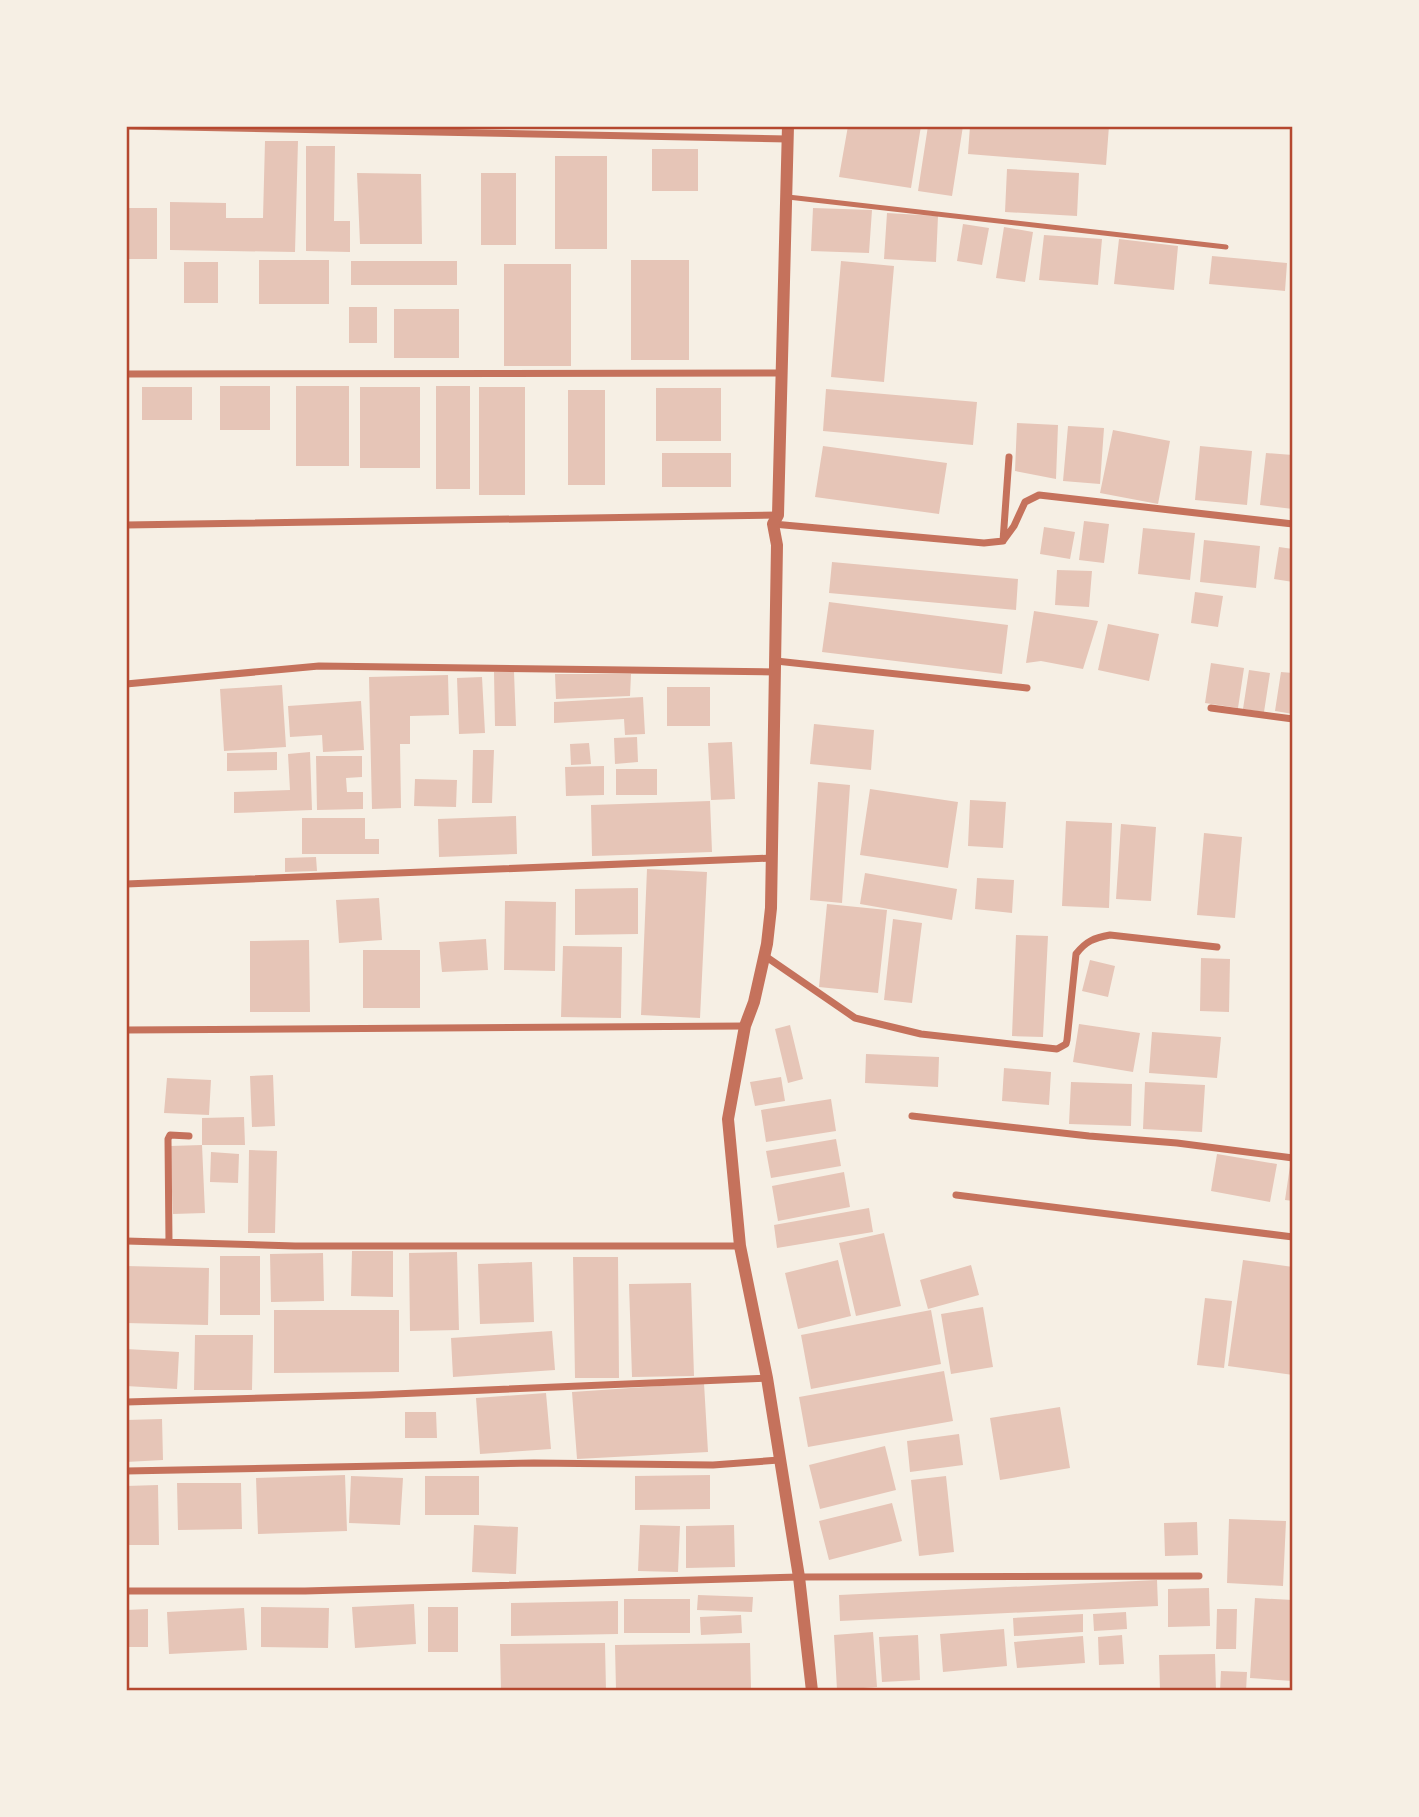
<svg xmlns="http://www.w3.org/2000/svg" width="1419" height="1817" font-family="Overpass,sans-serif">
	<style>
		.building { fill: #e6c5b7 }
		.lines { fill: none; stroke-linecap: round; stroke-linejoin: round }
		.service { stroke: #c5725c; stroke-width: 5 }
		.minor { stroke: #c5725c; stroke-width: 7 }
		.tertiary { stroke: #c5725c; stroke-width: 12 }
		.neatline { fill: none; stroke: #b5482f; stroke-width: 2.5 }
	</style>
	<rect width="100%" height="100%" fill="#f6efe4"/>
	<path class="building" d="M848,126h73l-10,62 -72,-11z
		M928,126h35l-11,70 -34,-5z
		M970,126h139l-3,39 -138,-11z
		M265,141h33l-3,111 -125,-2v-48l56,1v15h37z
		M306,146h29l-1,75h16v31l-44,-1z
		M652,149h46v42h-46z
		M555,156h52v93h-52z
		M1007,169l72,4 -2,43 -72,-4z
		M357,173l64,1 1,70h-62z
		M481,173h35v72h-35z
		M128,208h29v51h-29z
		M813,208l59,2 -3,43 -58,-2z
		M887,213l51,3 -2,46 -52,-3z
		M963,224l26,4 -7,37 -25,-4z
		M1004,227l29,5 -8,50 -29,-4z
		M1044,235l58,4 -4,46 -59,-5z
		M1119,239l59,7 -4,44 -60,-6z
		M1212,256l75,7 -2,28 -76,-7z
		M259,260h70v44h-70z
		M631,260h58v100h-58z
		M351,261h106v24h-106z
		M841,261l53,5 -10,116 -53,-5z
		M184,262h34v41h-34z
		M504,264h67v102h-67z
		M349,307h28v36h-28z
		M394,309h65v49h-65z
		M220,386h50v44h-50z
		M296,386h53v80h-53z
		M436,386h34v103h-34z
		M142,387h50v33h-50z
		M360,387h60v81h-60z
		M479,387h46v108h-46z
		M656,388h65v53h-65z
		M826,389l151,13 -4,43 -150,-14z
		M568,390h37v95h-37z
		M1017,423l41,2 -2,54 -41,-8z
		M1068,426l36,2 -4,56 -37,-3z
		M1113,430l57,11 -12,63 -58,-11z
		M823,446l124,17 -8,51 -124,-17z
		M1200,446l52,5 -5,54 -52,-5z
		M662,453h69v34h-69z
		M1266,453l27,2v54l-33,-4z
		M1084,521l25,3 -5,39 -25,-3z
		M1044,527l31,5 -5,27 -30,-5z
		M1143,528l52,5 -5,47 -52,-6z
		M1204,540l56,6 -4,42 -56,-6z
		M1279,547l14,2v33l-19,-3z
		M832,562l186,17 -2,31 -187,-17z
		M1057,570l35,1 -3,36 -34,-2z
		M1195,592l28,4 -5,31 -27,-4z
		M829,602l179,23 -6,49 -180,-22z
		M1034,611l64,10 -15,48 -42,-8 -15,2z
		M1108,624l51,10 -10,47 -51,-11z
		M1211,663l33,5 -6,40 -33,-5z
		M1249,670l21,3 -6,39 -21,-3z
		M494,672h20l2,54h-21z
		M1281,672l12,1v41l-18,-3z
		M555,674h76l-1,22 -74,3z
		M448,675l1,40 -39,1v28h-10l1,64 -29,1 -3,-132z
		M482,677l3,56 -26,1 -2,-56z
		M282,685l4,62 -62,4 -4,-62z
		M667,687h43v39h-43z
		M643,697l2,37 -20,1 -1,-16 -70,4v-21z
		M361,701l3,49 -41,2 -1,-17 -32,2 -2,-31z
		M814,724l60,6 -3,40 -61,-6z
		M637,737l1,25 -23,2 -1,-26z
		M732,742l3,57 -24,1 -3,-57z
		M589,743l2,21 -20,1 -1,-21z
		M473,750h21l-2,53h-20z
		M277,752v18l-50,1v-18z
		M310,752l2,58 -78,3v-21l56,-2 -2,-36z
		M316,756h46v21l-16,1 1,14h16v17l-46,1z
		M604,766v29l-38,1 -1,-29z
		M616,769h41v26h-41z
		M415,779l42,1 -1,27 -42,-1z
		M818,782l32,3 -8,118 -32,-3z
		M870,789l88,13 -10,66 -88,-13z
		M970,800l36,2 -3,46 -35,-2z
		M710,801l2,51 -120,4 -1,-51z
		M516,816l1,38 -78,3 -1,-38z
		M302,818h63v21h14v15h-77z
		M1066,821l46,2 -3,85 -47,-2z
		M1121,824l35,3 -5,74 -35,-2z
		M1204,833l38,4 -7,81 -38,-3z
		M316,857l1,14 -32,1v-14z
		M647,869l60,3 -7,146 -59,-3z
		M865,873l92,16 -5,31 -92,-16z
		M977,878l37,2 -2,33 -37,-4z
		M638,888v46l-63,1v-46z
		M379,898l3,42 -43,3 -3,-43z
		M505,901l51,1 -1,69 -51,-1z
		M827,904l60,6 -9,83 -59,-6z
		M893,919l29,4 -10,80 -28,-3z
		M1016,935l32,1 -5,101 -31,-1z
		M486,939l2,31 -46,2 -3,-30z
		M309,940l1,72h-60v-71z
		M563,946l59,1 -1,71 -60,-1z
		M363,950h57v58h-57z
		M1201,958l29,1 -1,53 -29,-1z
		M1090,960l25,6 -7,31 -26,-6z
		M1079,1024l61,9 -7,39 -60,-10z
		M790,1025l13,54 -15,4 -13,-54z
		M1152,1032l69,5 -4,41 -68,-5z
		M866,1054l73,3 -1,30 -73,-4z
		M1004,1068l47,4 -2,33 -47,-4z
		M273,1075l2,51 -23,1 -2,-51z
		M781,1077l4,24 -30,5 -5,-24z
		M167,1078l44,2 -2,35 -45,-2z
		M1071,1082l61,2 -1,42 -62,-2z
		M1145,1082l60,3 -3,47 -59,-3z
		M831,1099l5,32 -70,11 -5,-32z
		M244,1117l1,28h-43v-27z
		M836,1139l5,27 -70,12 -5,-27z
		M202,1145l3,68 -32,1 -3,-68z
		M249,1150l28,1 -2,82h-27z
		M211,1152l28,2 -1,29 -28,-1z
		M1217,1154l60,10 -7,38 -59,-11z
		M1290,1166l3,1v34l-8,-1z
		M844,1172l6,35 -72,14 -6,-35z
		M869,1208l4,24 -96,16 -3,-23z
		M884,1233l17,73 -45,10 -17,-73z
		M352,1251h41v46l-42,-1z
		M457,1252l2,78 -49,1 -1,-78z
		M323,1253l1,48 -53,1 -1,-48z
		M220,1256h40v59h-40z
		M573,1257h45l1,121h-44z
		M838,1260l13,56 -53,13 -13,-56z
		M1243,1260l50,7v108l-65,-9z
		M532,1262l2,60 -54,2 -2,-60z
		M971,1265l8,30 -51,14 -8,-29z
		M126,1266l83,2 -1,57 -82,-2z
		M691,1283l3,93 -62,1 -3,-93z
		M1205,1298l27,3 -8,67 -27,-3z
		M983,1307l10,60 -42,7 -10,-60z
		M274,1310h125v62l-125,1z
		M931,1310l10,54 -130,25 -10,-54z
		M552,1331l3,39 -102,7 -2,-39z
		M195,1335h58l-1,55h-58z
		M126,1349l53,3 -2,37 -51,-3z
		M944,1371l9,50 -145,26 -9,-50z
		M704,1383l4,69 -131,7 -5,-67z
		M546,1393l5,56 -71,5 -4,-56z
		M1060,1407l10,61 -70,12 -10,-62z
		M405,1412h31l1,26h-32z
		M162,1419l1,41 -37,2v-42z
		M959,1434l4,31 -53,7 -3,-31z
		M885,1446l11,44 -76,19 -11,-44z
		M345,1475l2,56 -89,3 -2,-56z
		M710,1475v34l-75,1v-34z
		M351,1476l52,2 -3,47 -51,-2z
		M425,1476h54v39h-54z
		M946,1476l8,76 -35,4 -8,-76z
		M177,1483h64l1,46 -64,1z
		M158,1485l1,60h-33v-59z
		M892,1503l10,38 -73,19 -10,-39z
		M1229,1519l57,2 -3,65 -56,-3z
		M1197,1522l1,33 -33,1 -1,-33z
		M474,1525l44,2 -2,47 -44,-2z
		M640,1525l40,1 -2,46 -40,-1z
		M734,1525l1,42 -49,1v-42z
		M1157,1580l1,26 -318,15 -1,-26z
		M1209,1588l1,38 -42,1v-38z
		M698,1595l55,2 -1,15 -55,-2z
		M1255,1598l38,2v81l-43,-3z
		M624,1599h66v34h-66z
		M618,1601v33l-107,2v-33z
		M414,1604l2,40 -61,4 -3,-41z
		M261,1607l68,1 -1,40 -67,-1z
		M428,1607h30v45h-30z
		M244,1608l3,42 -78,4 -2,-42z
		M148,1609v38h-22v-37z
		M1217,1609h20l-1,40h-20z
		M1126,1612l1,17 -33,2 -1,-17z
		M1083,1614v18l-69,4 -1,-18z
		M741,1615l1,18 -41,2 -1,-18z
		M1004,1629l3,37 -64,6 -3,-38z
		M873,1632l4,55 -40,3 -3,-55z
		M918,1635l2,45 -38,2 -3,-45z
		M1122,1635l2,29 -25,1 -1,-28z
		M1083,1636l2,27 -68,5 -3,-26z
		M605,1643l1,48h-105l-1,-47z
		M750,1643l1,46 -135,1 -1,-45z
		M1215,1654l1,37h-56l-1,-36z
		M1221,1671l26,1 -1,19h-26z"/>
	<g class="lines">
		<path class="service" d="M788,197l438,50"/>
		<path class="minor" d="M129,126l659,13
			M126,374l656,-1
			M773,524l211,19 19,-2 11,-15 11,-24 14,-7 254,29
			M126,525l652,-10
			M1003,541l6,-84
			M776,661l251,27
			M126,684l193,-18 457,6
			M1211,708l82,11
			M126,884l646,-26
			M765,956l90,62 66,16 136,15 9,-5 1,-4 9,-86c10,-13 18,-16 34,-19l107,12
			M126,1030l619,-4
			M912,1116l177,20 88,7 116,15
			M956,1195l337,42
			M126,1241l169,5h445
			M169,1242l-1,-103 2,-4 19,1
			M126,1402l245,-7 396,-17
			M126,1471l408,-8 179,2 66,-5
			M126,1591h179l494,-14 400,-1"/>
		<path class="tertiary" d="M788,126l-10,389 -5,9 4,21 -6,363 -4,36 -13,58 -9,24 -17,93 12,127 27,132 32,199 13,114"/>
	</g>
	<rect width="1419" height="1817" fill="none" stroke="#f6efe4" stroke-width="256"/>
	<rect x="128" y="128" width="1163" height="1561" class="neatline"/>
</svg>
